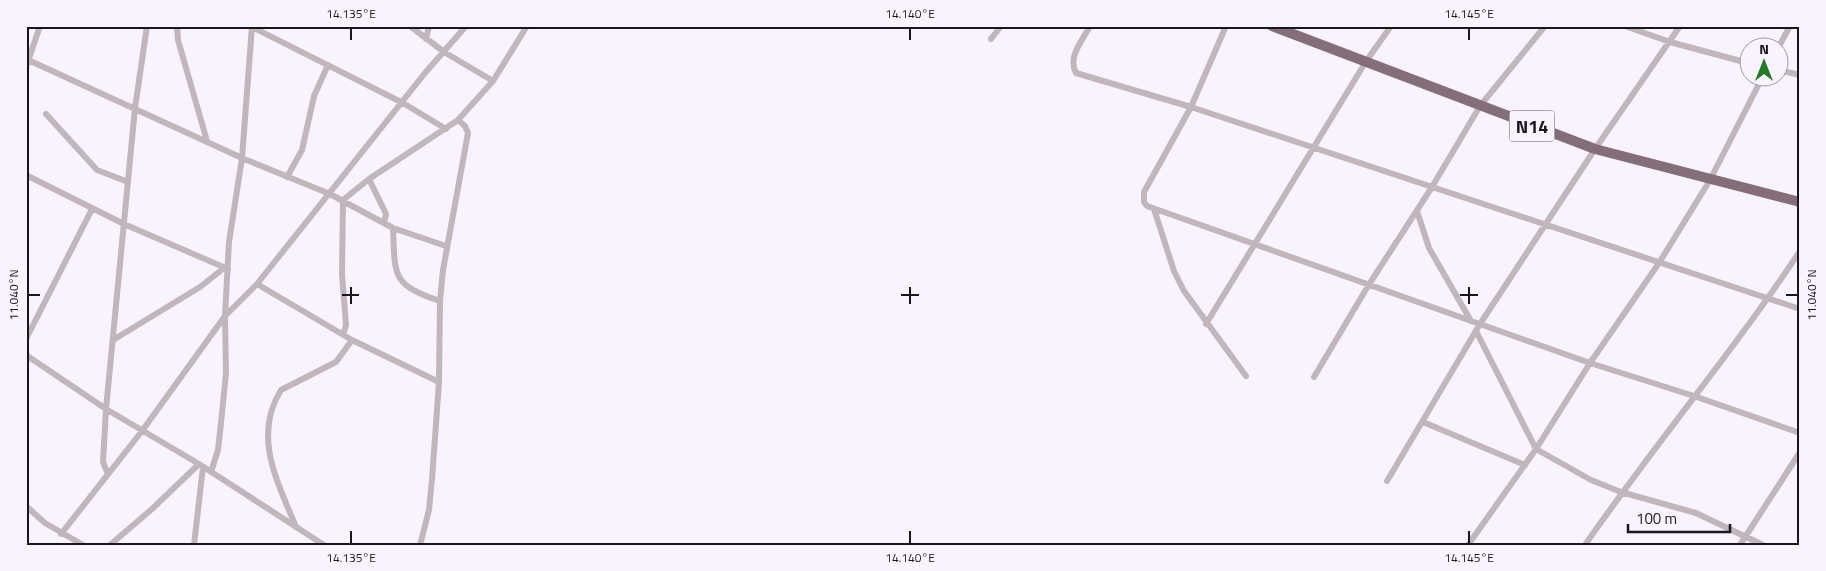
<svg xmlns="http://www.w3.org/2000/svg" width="1826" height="571" font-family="'Titillium Web',sans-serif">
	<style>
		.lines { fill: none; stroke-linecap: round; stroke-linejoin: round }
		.minor { stroke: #c0b6bc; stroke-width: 6 }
		.highway { stroke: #836e7a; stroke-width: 10 }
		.ticks { fill: none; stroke: #1a161e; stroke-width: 2 }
		.labels { text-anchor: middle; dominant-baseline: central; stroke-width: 4; stroke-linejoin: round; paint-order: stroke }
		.shield { fill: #f9f2ff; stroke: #5d5862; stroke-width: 1 }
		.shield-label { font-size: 18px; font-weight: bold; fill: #1a161e }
		.neatline { fill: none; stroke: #1a161e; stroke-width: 2 }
		.ticks-label { font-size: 12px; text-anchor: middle; fill: #1a161e }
	</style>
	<rect width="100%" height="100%" fill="#f9f2ff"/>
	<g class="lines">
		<path class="minor" d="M177,26l1,14 29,101
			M250,26l153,77 43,26
			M410,26l34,26 49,29
			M1090,26c-7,14 -23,31 -14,47l115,34 609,202
			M1226,26l-35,81 -47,85v10l3,4 443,157 104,33 106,37
			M1625,26l45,16 78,21
			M426,39l3,-13
			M991,39l10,-13
			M1778,48l12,-22
			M26,59l216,99 88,36 63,34 53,18
			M26,67l14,-41
			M1778,70l22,5
			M46,114l51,56 31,12
			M26,175l98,49 104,45
			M287,177l15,-27 12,-54 14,-31
			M369,179l17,35 -2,9
			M1154,209l20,62 10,20 62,85
			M1417,211l12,37 42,73
			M393,228c2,47 -2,57 47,73
			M257,284l95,56 87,42
			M1206,324l159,-261 26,-37
			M1476,331l60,118 55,31 30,12 75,21 67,32
			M343,335l3,-10 -4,-51 1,-74 26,-21 89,-59 35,-39 34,-55
			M26,339l66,-130
			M113,340l87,-53 24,-19
			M26,355l80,54 93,55 125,81
			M1314,377l54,-91 64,-99 48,-81 65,-80
			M1423,422l102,43
			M211,472l7,-22 3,-27 5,-50 -1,-57 4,-74 13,-84 10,-132
			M108,474l-5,-12 3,-53 29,-301 12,-82
			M1387,481l93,-157 115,-175 85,-123
			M26,506l19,17 38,22
			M296,527c-18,-44 -44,-91 -15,-137l55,-28 16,-22
			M61,534l81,-103 83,-115 32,-32 168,-211 41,-47
			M110,545l42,-36 47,-45
			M194,545l9,-78
			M420,545l9,-35 3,-31 7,-97 1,-81 3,-31 25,-137 -3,-7 -7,-6
			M1468,545l68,-96 54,-86 69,-100 51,-83 52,-102
			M1585,545c69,-100 148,-193 215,-294
			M1740,545l60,-93"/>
		<path class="highway" d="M1272,26l323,123 205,53"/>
	</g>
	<path class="ticks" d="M351,28v12M910,28v12M1469,28v12M351,287v17M910,287v17M1469,287v17M28,295h12M342,295h17M901,295h18M1460,295h18M1786,295h12M351,531v13M910,531v13M1469,531v13"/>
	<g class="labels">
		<rect class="shield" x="1509.5" y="110.5" width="45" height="31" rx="4"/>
		<g class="shield-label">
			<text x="1532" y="126">N14</text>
		</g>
	</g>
	<rect width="1826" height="571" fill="none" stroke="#f9f2ff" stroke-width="55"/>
	<g transform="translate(1764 62)"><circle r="24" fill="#f9f2ff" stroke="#a09aa5"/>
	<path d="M0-4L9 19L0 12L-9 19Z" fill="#227926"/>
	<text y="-8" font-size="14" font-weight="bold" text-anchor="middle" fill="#1a161e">N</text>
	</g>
	<path d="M1628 524v8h102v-8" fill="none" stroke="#1a161e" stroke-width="2.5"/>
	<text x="1636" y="524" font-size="15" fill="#1a161e" stroke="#f9f2ff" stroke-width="4" paint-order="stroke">100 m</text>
	<rect x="28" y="28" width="1770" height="516" class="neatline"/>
	<g class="ticks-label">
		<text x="351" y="18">14.135°E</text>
		<text x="910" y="18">14.140°E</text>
		<text x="1469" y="18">14.145°E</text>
		<text transform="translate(14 295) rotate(-90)" y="4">11.040°N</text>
		<text transform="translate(1812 295) rotate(-90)" y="4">11.040°N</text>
		<text x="351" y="562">14.135°E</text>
		<text x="910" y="562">14.140°E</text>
		<text x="1469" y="562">14.145°E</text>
	</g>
</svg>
